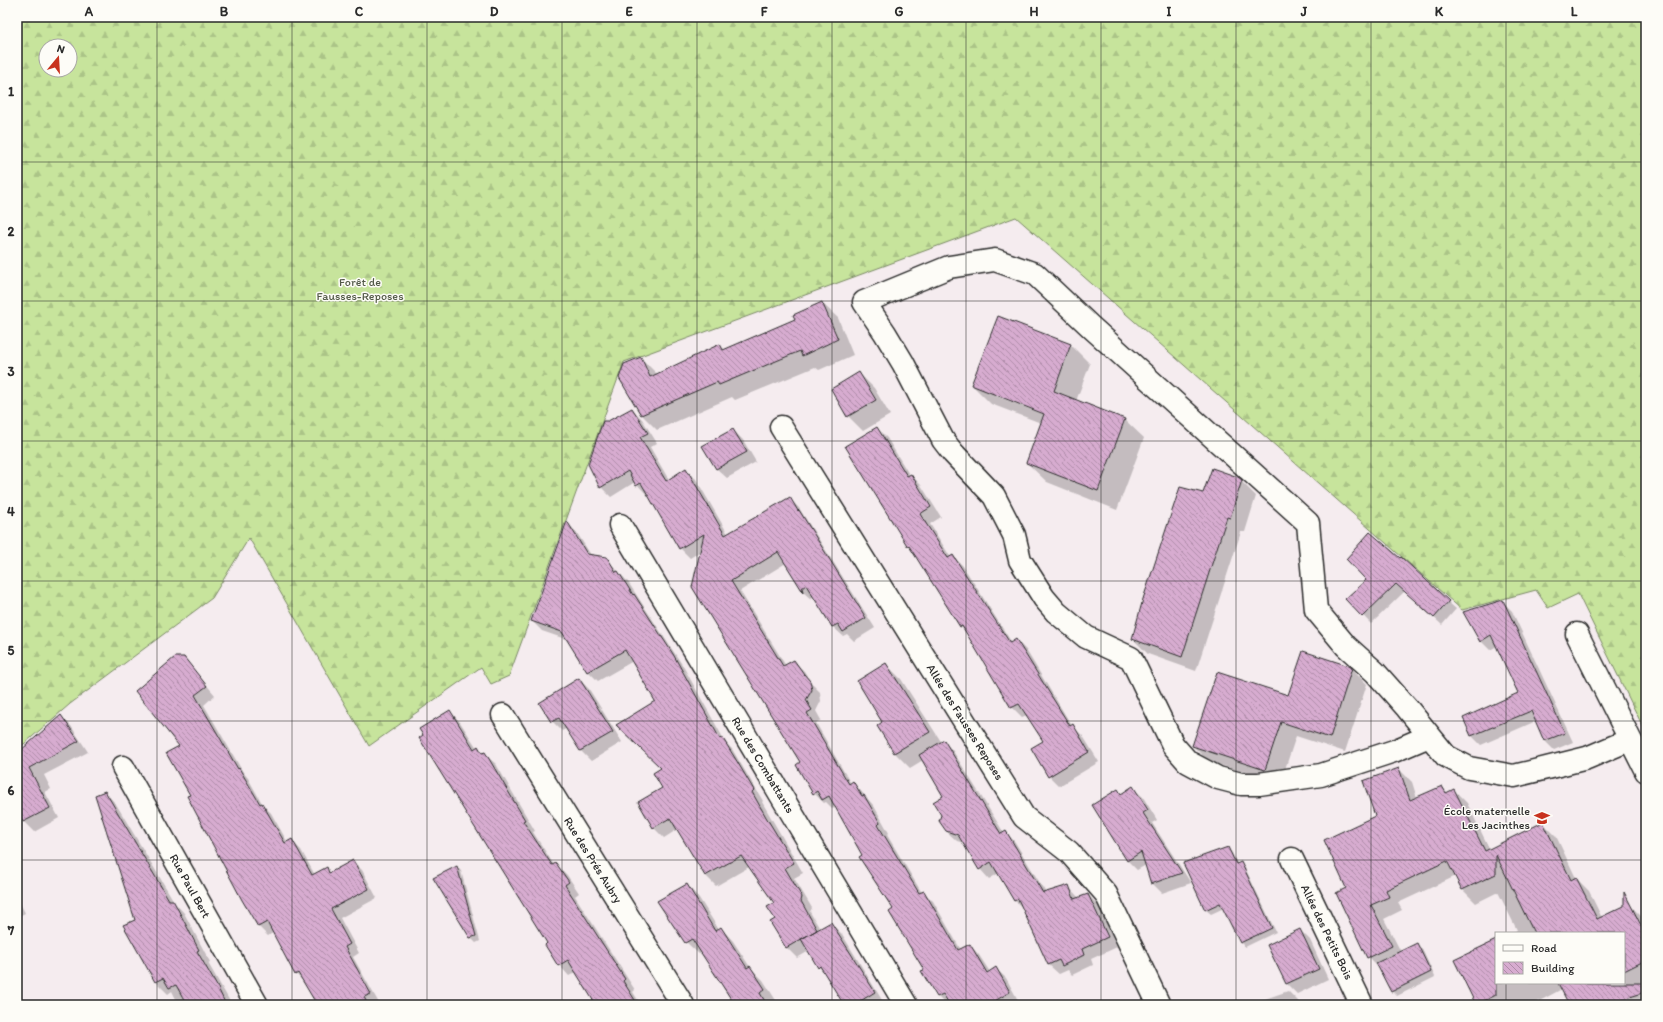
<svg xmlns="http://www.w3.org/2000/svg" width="1663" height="1022" font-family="Itim,sans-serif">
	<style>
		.forest { fill: url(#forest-firs); stroke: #798864; fill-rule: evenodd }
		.shadow { fill: #0003; fill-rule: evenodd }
		.building { fill: url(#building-back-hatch); stroke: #2b2b2b }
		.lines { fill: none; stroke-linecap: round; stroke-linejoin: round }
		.minor-casing { stroke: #2b2b2b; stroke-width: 25 }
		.minor { stroke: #fdfcf7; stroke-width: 22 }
		.grid { fill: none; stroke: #2b2b2b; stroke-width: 1; stroke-opacity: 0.55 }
		.labels { text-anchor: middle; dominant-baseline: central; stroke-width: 3; stroke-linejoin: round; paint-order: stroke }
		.park-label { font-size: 12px; fill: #525947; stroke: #fdfcf7 }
		.street-label { font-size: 12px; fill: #2b2b2b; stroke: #fdfcf7 }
		.poi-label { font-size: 12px; fill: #2b2b2b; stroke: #fdfcf7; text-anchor: end }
		.neatline { fill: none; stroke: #2b2b2b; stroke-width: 1.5 }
		.grid-label { font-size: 13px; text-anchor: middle; font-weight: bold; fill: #2b2b2b }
	</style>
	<defs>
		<pattern id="forest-firs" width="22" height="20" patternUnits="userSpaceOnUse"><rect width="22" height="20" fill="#c7e49c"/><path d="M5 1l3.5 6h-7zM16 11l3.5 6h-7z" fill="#abc487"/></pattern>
		<pattern id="building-back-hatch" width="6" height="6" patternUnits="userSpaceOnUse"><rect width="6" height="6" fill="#d7acd0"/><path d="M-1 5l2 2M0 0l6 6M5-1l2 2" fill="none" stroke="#af8ca9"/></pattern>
	</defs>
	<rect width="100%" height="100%" fill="#f5ecef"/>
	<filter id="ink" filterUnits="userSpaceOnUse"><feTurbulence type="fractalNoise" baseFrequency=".025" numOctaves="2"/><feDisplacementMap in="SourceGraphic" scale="8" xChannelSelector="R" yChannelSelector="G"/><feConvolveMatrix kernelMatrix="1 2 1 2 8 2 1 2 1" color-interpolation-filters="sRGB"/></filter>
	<g filter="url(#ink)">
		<path class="forest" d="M17,17h1629v716l-68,-139 -30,14 -12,-18 -74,20 -446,-393 -392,145 -115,314 -18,8 -10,-17 -112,79 -120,-208 -37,60 -142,106 -53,46zM46,46h24v24h-24z"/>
		<path class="shadow" d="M822,303l16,15 15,37 -34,15 -4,-3 -80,33 -3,-3 -75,33 -16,-16v-56l16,16 63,-29 5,5 71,-30z
			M999,317l72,28 19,19 -14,37 48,18 20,19 -27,72 -70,-28 -20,-19 14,-40 -50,-19 -19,-19zM994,393l55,21 -1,2 -54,-21z
			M859,373l15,15 16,27 -27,16 -15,-15 -16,-26z
			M632,409l10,10 15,24 -7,4 19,33 17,-10 10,9 32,55 61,-36 10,10 76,120 -21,13 -7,-7 -4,2 -10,-9 -19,-31 -3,2 1,2 -9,-8 -17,-29 -46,28 46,75 8,-5 10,10 9,14 7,7 1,9 -5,10 5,9 -5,3 35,61 2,-2 21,24 15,27 -2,2 35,58 1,-1 10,9 28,49 9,-5 9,10 11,17 6,-3 10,9 13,24 -5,3h-68l-8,-8 -15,-25 3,-2 -32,-60 -58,-103 -3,2 -7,-7 -2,1 -10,-10 -16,-28 3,-2 -100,-212 -11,7 -10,-10 -32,-54 -1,1 -12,-13 -24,15 -10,-10 7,-65z
			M877,428l10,10 23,38 1,-1 10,10 20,32 -11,7 21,34 2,-2 10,10 49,77 4,-3 10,10 46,76 11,10 16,26 -40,24 -10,-10 -5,-35 -17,-26 -5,2 -10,-10 -44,-73 -8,-8 -45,-73 -6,-6 -62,-100z
			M733,430l10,10 13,22 -29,16 -10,-9z
			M1241,481l15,15 -11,36h-4l-45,139 -48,-17 -15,-15z
			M568,523l9,10 14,22 15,3 22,24 55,84 43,77 6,6 31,52 -1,1 41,71 -9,5 18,30 -2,4 10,17 10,-6 12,11 43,71h-40l-19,-31 -7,-7 -10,-16 -12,7 -10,-10 -15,-26 4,-2 -1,-17 -26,-36 -33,19 -10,-10 -28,-47 -14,9 -10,-10 -14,-26 23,-14 -6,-86 -24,-41 -35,20 -10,-10 -20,-31 -26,-9 -10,-10z
			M1347,559l101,43 8,7 -14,16 -37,-34 -34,33 -24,-25 20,-19z
			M1503,602l9,9 61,131 -19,8 -9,-9 -9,-20 -55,24 -9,-9 -7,-17 54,-26 -22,-47 -7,4 -9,-9z
			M184,658l31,37 -11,10 39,67 5,6 15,27 8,8 17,30 4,-2 9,9 14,25 11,-6 5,4 22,-12 9,9 15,28 -37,20 19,35 -6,4 27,48h-61l-14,-22 -9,-9 -22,-42 -6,4 -9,-9 -68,-132 -11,-49z
			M886,664l15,15 41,64 2,-2 9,10 51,82 2,-1 9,10 31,51 22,-7 11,12 9,-3 10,10 19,42 -26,12 2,6 -21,10 -4,-5 -9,4 -10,-9 -26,-57 -8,-7 -16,-28 -10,6 -9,-10 -16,-26 -7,-2 -11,-10 -4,-17 3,-18 -22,-36 -13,8 -15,-15 -17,-27 5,-3z
			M1349,667l18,17 -22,68 -49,-16 -16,48 -72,-23 -15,-15z
			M579,679l10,10 33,53 -31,19 -10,-10 -14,-23 -5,3 -10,-10z
			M450,711l10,11 17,26 19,16 39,67 -2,1 21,33 2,-1 11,11 12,18 -4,3 60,94 -2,2 8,13h-38l-27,-33 -7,4 -10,-11z
			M61,716l10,10 17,26 -44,23 7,14 -6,3 14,26 -25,14 -10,-10 -3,-7 -4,-2v-59z
			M1399,769l13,13 5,16 25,-11 6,6 6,-3 13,13 23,47 53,-27 13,13 20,42 13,13 13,27 27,-14 13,13 4,6v57l-11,5 10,20h-75l-8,-16 -30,16h-54l18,-64v42h128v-50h-112l5,-3 -19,-38 -22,11 -13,-13 -7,-14 -58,27 4,7 -18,9 17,33 16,-8 5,5 13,28 -38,19 -5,-5 -11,-21 -13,-13 -20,-68 28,-72z
			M1133,788l10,9 14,23 -5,3 39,60 -29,10 -10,-10 -6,-18 -9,5 -9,-9 -35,-55 29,-11z
			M105,792l11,12 59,99 9,10 26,49 -2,1 24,42h-53l-7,-14 -4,3 -12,-12 -32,-57 12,-5z
			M1227,848l5,5 6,12 2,-2 5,5 31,64 -31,15 -5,-5 -16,-34 -13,6 -5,-4z
			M457,867l4,4 19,70 -4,2 -5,-5 -36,-59z
			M687,885l12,13 20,32 2,-2 12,13 17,26 13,13 16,25h-45l-32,-52 -3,1 -13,-12z
			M17,897l8,16 -8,4z
			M1300,930l10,10 18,39 -31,15 -10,-10z
			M1288,991l10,10 2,4h-52z"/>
		<path class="building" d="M822,302l16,37 -36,17 -2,-5 -81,34 -2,-3 -76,33 -22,-37 5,-14 17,-7 9,20 70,-33 3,6 72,-31 -2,-4z
			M998,316l73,28 -17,47 71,28 -27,72 -72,-28 18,-49 -73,-29z
			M859,372l17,28 -29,17 -16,-28z
			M632,408l16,25 -8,4 26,44 20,-13 39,67 65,-38 8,14 1,-1 67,108 -23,14 -5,-8 -6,3 -26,-42 -4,3 1,4 -25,-40 -47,29 52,85 11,-6 10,14 6,7 2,9 -6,10 6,10 -5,3 42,71 4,-3 9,15 2,-1 16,28 -2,2 41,68 5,-2 34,59 12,-6 17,29 9,-6 14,25 -22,13h-38l-7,-11 -6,3 -16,-26 3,-1 -35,-58 4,-3 -34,-52 3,-2 -33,-59 -7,4 -5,-9 -4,3 -17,-29 4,-3 -108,-175 12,-53 -25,15 -38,-66 -5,3 -8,-15 -28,17 -12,-24 15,-43h5z
			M877,427l30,49 4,-2 20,33 -11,7 28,44 5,-3 57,88 6,-4 54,87 3,-2 16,28 -41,25 -17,-29 12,-7 -24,-37 -8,4 -49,-82 -2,1 -51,-81 -1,1 -63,-101z
			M733,429l14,23 -31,17 -14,-23z
			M1212,468l26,9 4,3 -12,38 -3,-1 -45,140 -50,-18 11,-40 37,-112 23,6z
			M567,521l20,33 20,3 9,15 2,-1 15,24 1,-1 39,60 47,85 2,-2 16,26 16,27 -2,2 14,25 28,46 -9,5 17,29 -1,4 16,29 -31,18 -16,-26 5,-3 -8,-12 7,-4 -33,-47 -36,20 -35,-58 -17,10 -15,-26 24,-14 -9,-15 8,-5 -45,-43 39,-24 -30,-51 -38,22 -25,-40 -31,-11z
			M1370,532l30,26 1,-1 48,44 -15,17 -38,-34 -34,33 -17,-18 21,-19 -20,-21z
			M1503,600l62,133 -21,8 -13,-30 -60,25 -8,-18 55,-25 -27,-58 -11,7 -17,-30z
			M1303,651l46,15 3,2 -22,70 -49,-16 -16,48 -73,-24 25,-74 71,23z
			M175,657h9l23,29 -12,9 43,74 1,-1 21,36 2,-1 23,40 7,-4 20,36 15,-8 2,6 24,-13 16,29 -38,20 19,35 -5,3 26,47 -7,3 4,8h-51l-19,-32 -3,2 -28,-53 -9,5 -16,-27 -55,-104 3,-1 -24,-42 13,-7 -44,-55z
			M886,663l44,69 -36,21 -17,-27 5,-4 -25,-41z
			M579,678l34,54 -33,19 -21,-33 -8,4 -12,-19z
			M450,710l24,39 4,-3 4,7 3,-1 40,68 -2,1 29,44 4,-2 13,19 -4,3 60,94 -2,2 15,24h-42l-28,-45 -10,6 -13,-21 2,-2 -128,-205 4,-3 -4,-6z
			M61,715l18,26 -50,27 21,40 -27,14 -6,-12v-65l3,6z
			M944,740l57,94 5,-3 37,62 26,-8 5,14 14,-5 20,43 -26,12 2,6 -22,11 -3,-6 -11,5 -30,-66 -4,2 -23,-39 -12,8 -21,-35 -12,-4 -7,-10 2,-6 -8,-13 10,-6 -24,-41z
			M1399,768l11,32 32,-14 4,7 8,-4 31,62 58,-29 28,58 5,-3 21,42 27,-13v-14l22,43v25l-22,11v-38h-90l-38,-78v19l-34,16 -15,-29 -61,29 3,7 -18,8 21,41 -25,12 -31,-65 10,-5 -22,-48 51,-24 -12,-35z
			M1133,786l15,24 -5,3 39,60 -31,11 -10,-32 -14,9 -35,-56 26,-16 3,5z
			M105,791l64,109h4l26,50 -2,1 21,37 8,17h-39l-11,-20 -7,3 -6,-10 -8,4 -32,-57 12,-5 -40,-125z
			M1228,847l8,17 5,-2 31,66 -32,15 -20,-40 -15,7 -22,-47z
			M457,866l19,70 -6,2 -37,-60z
			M687,884l28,47 6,-4 26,41 3,-2 15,23 -5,4 7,12h-32l-43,-66 -7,4 -28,-42z
			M831,922l44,70 -21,13h-10l-24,-39 -2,2 -17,-29z
			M1300,929l19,40 -33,15 -19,-39z
			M1496,940v55l-20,10 -22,-45z
			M1417,943l14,29 -40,20 -15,-29z
			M1558,983h88v9l-42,13h-35z"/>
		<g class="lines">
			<defs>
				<path id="minor" d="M781,427l243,390 45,35 37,42 53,111
					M620,525l286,480
					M1577,634l69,137
					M503,715l180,290
					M1429,736l-35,15 -73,24 -62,9h-18l-23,-6 -30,-16 -15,-17 -42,-87 -45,-21 -30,-25 -12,-14 -24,-38 -6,-25 -20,-39 -41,-43 -10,-13 -40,-77 -18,-30 -21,-31 85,-35 46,-7 40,14 56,53 217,196 8,87 30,36 29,26 32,36 39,48 23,12 45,8 73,-18 42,-18
					M123,767l134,238
					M1292,859l70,146"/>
			</defs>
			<use href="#minor" class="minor-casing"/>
			<use href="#minor" class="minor"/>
		</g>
	</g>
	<path class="grid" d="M157,17v988M292,17v988M427,17v988M562,17v988M697,17v988M832,17v988M966,17v988M1101,17v988M1236,17v988M1371,17v988M1506,17v916M17,162h1629M17,301h1629M17,441h1629M17,581h1629M17,721h1629M17,860h1629M1506,983v22"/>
	<defs>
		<symbol id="school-bare" viewBox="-9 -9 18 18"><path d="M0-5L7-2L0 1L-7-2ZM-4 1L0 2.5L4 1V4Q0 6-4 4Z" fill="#c8321e" stroke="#fdfcf7" stroke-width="2.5" paint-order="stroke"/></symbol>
	</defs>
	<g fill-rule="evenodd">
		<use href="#school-bare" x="1531" y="807" width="22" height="22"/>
	</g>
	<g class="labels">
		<g class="park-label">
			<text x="360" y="282">Forêt de<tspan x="360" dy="14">Fausses-Reposes</tspan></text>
		</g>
		<g class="street-label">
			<text transform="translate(965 722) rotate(58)">Allée des Fausses Reposes</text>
			<text transform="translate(763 765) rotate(59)">Rue des Combattants</text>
			<text transform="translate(593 860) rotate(58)">Rue des Prés Aubry</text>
			<text transform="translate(190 886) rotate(61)">Rue Paul Bert</text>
			<text transform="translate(1327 932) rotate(64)">Allée des Petits Bois</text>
		</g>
		<g class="poi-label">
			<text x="1530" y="811">École maternelle<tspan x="1530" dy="14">Les Jacinthes</tspan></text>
		</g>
	</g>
	<rect width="1663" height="1022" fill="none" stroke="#fdfcf7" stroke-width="44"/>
	<rect x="1495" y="932" width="130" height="52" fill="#fdfcf7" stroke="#a9a8a5"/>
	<rect x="1503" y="945" width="20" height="6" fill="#fdfcf7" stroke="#a9a8a5"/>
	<text x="1531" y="952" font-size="12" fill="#2b2b2b">Road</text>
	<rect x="1503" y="962" width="20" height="12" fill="url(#building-back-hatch)" stroke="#a9a8a5"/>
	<text x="1531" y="972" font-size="12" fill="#2b2b2b">Building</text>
	<g transform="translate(58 58) rotate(18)"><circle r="19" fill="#fdfcf7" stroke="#a9a8a5"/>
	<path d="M0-3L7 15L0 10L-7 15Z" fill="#c8321e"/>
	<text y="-6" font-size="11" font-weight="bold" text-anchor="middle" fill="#2b2b2b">N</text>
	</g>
	<rect x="22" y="22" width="1619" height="978" class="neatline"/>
	<g class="grid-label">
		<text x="89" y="16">A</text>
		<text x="224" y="16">B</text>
		<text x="359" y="16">C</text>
		<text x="494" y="16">D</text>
		<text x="629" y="16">E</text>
		<text x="764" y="16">F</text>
		<text x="899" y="16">G</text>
		<text x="1034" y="16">H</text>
		<text x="1169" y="16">I</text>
		<text x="1304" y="16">J</text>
		<text x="1439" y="16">K</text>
		<text x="1574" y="16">L</text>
		<text x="11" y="96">1</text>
		<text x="11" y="236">2</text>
		<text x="11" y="376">3</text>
		<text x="11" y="516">4</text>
		<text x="11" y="655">5</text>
		<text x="11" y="795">6</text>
		<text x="11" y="935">7</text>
	</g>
</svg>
